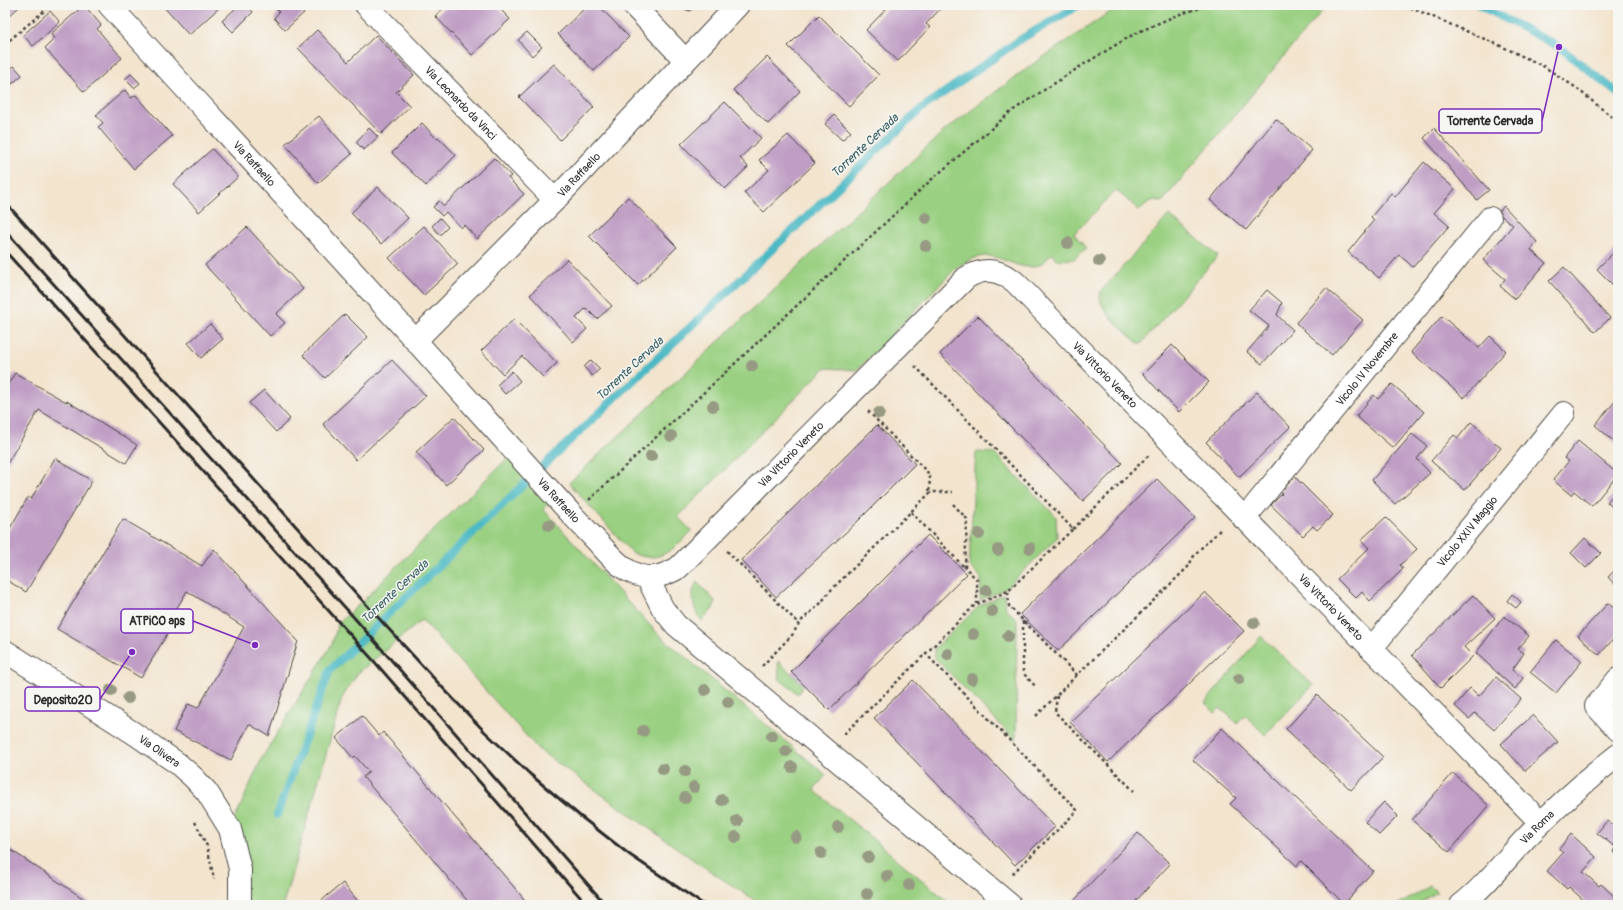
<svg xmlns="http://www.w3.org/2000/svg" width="1623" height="910" font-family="Pangolin,sans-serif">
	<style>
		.green { fill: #9ad081; stroke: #627e56 }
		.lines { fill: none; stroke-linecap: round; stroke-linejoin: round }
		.stream { stroke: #4bb9c5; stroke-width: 8 }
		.building { fill: #bf9dc4 }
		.minor-casing { stroke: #494743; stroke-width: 24 }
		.path { stroke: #494743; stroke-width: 2.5; stroke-dasharray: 3 3; stroke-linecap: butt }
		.minor { stroke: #fff; stroke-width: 22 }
		.rail { stroke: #2b2b2b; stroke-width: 3 }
		.tree { fill: #979a83 }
		.labels { text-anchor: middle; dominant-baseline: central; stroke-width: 3; stroke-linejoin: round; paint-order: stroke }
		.street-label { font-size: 11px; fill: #2b2b2b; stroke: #f6f6f2 }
		.water-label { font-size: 12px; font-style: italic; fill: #365d61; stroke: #f6f6f2 }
		.leader { fill: none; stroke: #7b2cbf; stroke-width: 1.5 }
		.callout-dot { fill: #7b2cbf; stroke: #f6f6f2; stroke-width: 1.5 }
		.callout { fill: #f6f6f2; stroke: #7b2cbf; stroke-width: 1.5 }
		.callout-label { font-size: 12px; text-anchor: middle; font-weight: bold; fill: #2b2b2b }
	</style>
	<rect width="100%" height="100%" fill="#f6f6f2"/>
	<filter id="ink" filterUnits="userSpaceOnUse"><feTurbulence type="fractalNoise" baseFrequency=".025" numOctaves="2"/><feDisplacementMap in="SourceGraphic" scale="8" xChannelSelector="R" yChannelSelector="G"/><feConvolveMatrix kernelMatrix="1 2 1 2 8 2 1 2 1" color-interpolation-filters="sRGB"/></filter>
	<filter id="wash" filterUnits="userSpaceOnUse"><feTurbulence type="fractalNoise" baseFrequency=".012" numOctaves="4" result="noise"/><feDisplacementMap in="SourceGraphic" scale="16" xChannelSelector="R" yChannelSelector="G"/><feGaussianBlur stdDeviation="0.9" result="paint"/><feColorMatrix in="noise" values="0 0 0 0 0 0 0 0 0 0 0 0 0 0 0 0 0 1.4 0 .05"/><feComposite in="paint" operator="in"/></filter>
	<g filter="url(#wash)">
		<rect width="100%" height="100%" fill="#f3e4ce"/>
		<path class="green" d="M1120,5h207l-165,197 -7,-2 -6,2 -10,8 -23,-20 -42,44 12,14 -12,11 -16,1 -7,-6c-3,3 -6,7 -9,9 -15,12 -37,-6 -54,-7 -12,0 -22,5 -32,12l-99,102 -32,-2 -147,149 14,14c-19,18 -32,34 -60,22l-63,-70 190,-180 185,-172 86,-65z
			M1169,215l49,41 -78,89c-13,-13 -45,-34 -39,-54z
			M515,451l41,45 -13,13 116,126 167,140 -12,15 138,115h-190l-64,-42 -159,-113 -117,-130 -64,53 -16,25 -59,207h-46l-7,-76 32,-71 70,-114 6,-21 25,-22 35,-36z
			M976,452l18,1 62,63 1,22 -52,51 -25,11 1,-22 -12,-12z
			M697,582l19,20 -4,8 -10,11c-9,-12 -13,-25 -5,-39z
			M1004,594l2,15 11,10 -1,122 -82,-84v-8l45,-43z
			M1261,636l52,49 -48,50 -20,-20 -8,8 -17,-15 -5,5 -10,-10z
			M778,661l25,24 -5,9 -19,-15z
			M1430,886l7,6 -20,13h-21l11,-5z"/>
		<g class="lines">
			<path class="stream" d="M1479,5l80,42 59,46
				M277,815l53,-145 195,-187 397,-375 99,-69 58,-34"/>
		</g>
		<g id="blocks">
			<path class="building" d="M5,5h16l-16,15z
				M84,5l17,20 -4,4 25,29 -38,34 -39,-44 9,-9 -3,-5z
				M162,5h58l1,1 -32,29z
				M239,5h8l6,7 -20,20 -11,-11z
				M272,5h28l6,6 -21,19 -11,-12 5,-6z
				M447,5h49l14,14 -38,36 -37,-39z
				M588,5h10l31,32 -35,34 -36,-37z
				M674,5h23l-7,6z
				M890,5h54l-18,19 4,3 -32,34 -32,-31z
				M50,11l10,11 -27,24 -10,-11z
				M819,15l60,60 -30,31 -61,-60z
				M317,30l31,32 28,-27 38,40 -18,17 14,14 -29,28 -83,-86z
				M527,32l15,15 -10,9 -14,-16z
				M767,57l33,34 -32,33 -35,-34z
				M554,64l40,43 -34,33 -41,-43z
				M14,66l8,9 -17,15v-22l3,3z
				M131,74l9,9 -6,5 -9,-9z
				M125,90l6,8 5,-3 36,41 -38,33 -36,-42 5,-4 -7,-8z
				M725,102l36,36 -21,20 8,9 -23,22 -44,-45z
				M834,115l17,17 -9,8 -17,-16z
				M319,116l33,38 -34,29 -33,-39z
				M1276,119l36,31 -66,80 -36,-30z
				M422,123l14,15 2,-1 18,18 -30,31 -34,-33z
				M369,128l9,9 -14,13 -8,-8z
				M1434,128l55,62 -12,10 -53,-62z
				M788,135l27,28 -51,49 -20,-19 25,-23 -10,-10z
				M212,149l26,28 -39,35 -26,-28z
				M494,158l17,18 -3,2 16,16 -47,45 -13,-14 -3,3 -15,-16 -4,4 -9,-9 6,-6 5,5z
				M1424,162l31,27 -21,24 15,13 -36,41 -14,-12 -20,23 -31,-26 26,-32 -3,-3 20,-24 4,4z
				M378,187l30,31 -27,26 -30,-31z
				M628,197l49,50 -39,38 -49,-49z
				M1504,206l33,36 -6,8 15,13 -31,36 -15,-13 5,-7 -22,-19 30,-35 -15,-12z
				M440,218l8,9 -8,8 -8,-9z
				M424,226l34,38 -34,31 -35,-37z
				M247,227l56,62 -27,25 9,9 -15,13 -65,-71z
				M1618,248v42l-21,-21z
				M567,259l45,47 -15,13 -11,-11 -10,10 11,11 -14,13 -43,-47z
				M1564,267l46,51 -15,14 -46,-51z
				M1326,288l37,32 -31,35 -36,-32z
				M1267,290l15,13 -5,12 16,15 -31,34 -15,-12 22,-26 -20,-16z
				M345,314l23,23 -43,41 -22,-23z
				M978,316l144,147 -39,38 -143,-147z
				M1442,316l37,32 11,-12 16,15 -42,47 -53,-46z
				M514,319l43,44 -14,14 -21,-21 -19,18 -22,-23z
				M210,324l13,15 -22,19 -13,-15z
				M1172,345l37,37 -30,30 -36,-38z
				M392,360l34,36 -70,64 -33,-36z
				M591,360l9,9 -8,7 -8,-9z
				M512,371l8,10 -15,13 -8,-9z
				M15,373l51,29 1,-1 70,44 -11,18 -87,-53 -34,57v-78z
				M1392,384l32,28 -31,36 -37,-32 18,-21 4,4z
				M264,390l26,29 -14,13 -27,-29z
				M1257,392l33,35 -51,50 -33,-35z
				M1618,398v47l-23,-20z
				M454,417l30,33 -38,35 -30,-33z
				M1471,422l30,26 -36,42 -34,-29 23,-26 4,3z
				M877,425l38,39 -57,57 -82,76 -35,-37z
				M1412,434l15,12 -10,13 13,14 -35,31 -23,-24z
				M1578,441l40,33 -26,32 -18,-15 -3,4 -18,-15 16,-19 -5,-3z
				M55,458l37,23 -66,111 -21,-13v-42l23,-40 3,2z
				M1295,477l38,38 -16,15 -4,-4 -10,10 -32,-31 11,-11 -2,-2z
				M1157,479l38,39 -137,133 -38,-37z
				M1618,489v20l-2,2 -9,-9z
				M1386,517l31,32 -17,16 3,4 -33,32 -8,-9 -6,6 -19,-19 32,-31 -8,-8z
				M123,519l79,47 12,-17 84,92 -29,95 -20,-12 -18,36 -57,-29 14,-27 10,4 46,-81 -57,-36 -12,20 4,3 -38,64 -84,-49z
				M928,535l39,39 -138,136 -38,-38z
				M1585,538l16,15 -15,15 -15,-15z
				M1618,567v21l-10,-11z
				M1205,592l39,39 -136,131 -38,-40z
				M1512,594l9,8 -5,6 -9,-7z
				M1473,595l22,23 -31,29 9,9 -32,32 -29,-33z
				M1608,603l10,9v22l-19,21 -21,-19z
				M1504,616l25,20 -11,13 6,4 -12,17 11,8 -8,11 -39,-36z
				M1556,640l26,21 -26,32 -26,-21z
				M1496,677l25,22 -27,31 -19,-17 -6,6 -14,-13 15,-18 9,8z
				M913,680l142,147 -40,38 -141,-147z
				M1317,695l66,62 -32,33 -65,-61z
				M1533,715l25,27 -33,29 -24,-27z
				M362,716l17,20 4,-4 146,173h-58l-108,-128 6,-5 -14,-16 -2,2 -17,-20z
				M1222,728l151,143 -29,33 -43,-43 -4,5 -67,-62 6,-6 -43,-38z
				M1453,773l36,33 -40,46 -37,-32z
				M1384,802l14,14 -19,19 -14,-13z
				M1607,821l11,8v13l-4,4 -17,-13z
				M1138,833l32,31 -38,41h-62z
				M1571,834l25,23 -13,15 16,14 2,-2 17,16v5h-29l-20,-18 -2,2 -20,-18 16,-18 -4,-4z
				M1618,845v11l-5,-5z
				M5,846l88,59h-88z
				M343,883l18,22h-44l11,-10z"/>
		</g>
	</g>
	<g filter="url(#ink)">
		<use href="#blocks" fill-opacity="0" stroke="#494743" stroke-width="1"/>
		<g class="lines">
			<defs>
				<g id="minor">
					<path id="s1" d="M109,5c124,136 250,271 372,409 37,41 73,82 111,122 12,12 24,29 39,36 17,9 31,5 47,-4l288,-290c18,-11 33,-9 49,4l526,541"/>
					<path id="s2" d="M366,5l189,195"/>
					<path d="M633,5l52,55"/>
					<path id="s3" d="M416,340l139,-140 183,-195"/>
					<path id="s4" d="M1244,519l246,-301"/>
					<path d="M647,577l16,32 13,16 334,280"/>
					<path id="s5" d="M1371,649l193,-236"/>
					<path id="s6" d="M5,651l130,83 42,29 16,14 14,15 23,37 10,40v36"/>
					<path d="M1618,679l-22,27 22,24"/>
					<path id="s7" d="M1461,905c24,-18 43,-44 64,-66 29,-30 60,-58 93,-84"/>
				</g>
			</defs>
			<use href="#minor" class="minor-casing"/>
			<path class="path" d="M1405,5l96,41 42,20 32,21 43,35
				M5,44l46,-39
				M915,366l158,163 -65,62 1,15 68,69 111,-108 7,-13 27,-26
				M868,411l62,64 -1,19
				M589,500l342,-320 81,-69 69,-45 53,-32 43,-19 33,-10
				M953,504l14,15 -2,48 12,13v24
				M911,512l53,55
				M1073,529l76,-74
				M727,551l68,69 4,3
				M1023,621v52l13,14
				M925,653l152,157 -2,3 -63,61
				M762,666l31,-32 6,-11 22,-20 8,-11 102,-100h22
				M1057,696l-2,16 79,79
				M1036,716l41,-41
				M844,734l131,-129 33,-14
				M195,822l12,24 7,33"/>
			<use href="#minor" class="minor"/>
			<path class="rail" d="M5,202l358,399 78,85 44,46 46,43 49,41 50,39 74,50
				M5,230l345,383 256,292
				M5,251l368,409 214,245"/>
		</g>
		<g class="tree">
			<circle cx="926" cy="218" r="6"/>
			<circle cx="1068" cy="243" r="6"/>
			<circle cx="926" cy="246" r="6"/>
			<circle cx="1099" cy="261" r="6"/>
			<circle cx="752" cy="366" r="6"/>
			<circle cx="713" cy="406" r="6"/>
			<circle cx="879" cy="413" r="6"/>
			<circle cx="671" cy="436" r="6"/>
			<circle cx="651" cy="456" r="6"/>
			<circle cx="549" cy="525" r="6"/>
			<circle cx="979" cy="534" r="6"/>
			<circle cx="1030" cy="548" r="6"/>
			<circle cx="998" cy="550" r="6"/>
			<circle cx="986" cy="590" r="6"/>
			<circle cx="992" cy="611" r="6"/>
			<circle cx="1254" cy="623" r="6"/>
			<circle cx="973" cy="634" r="6"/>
			<circle cx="1008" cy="636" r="6"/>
			<circle cx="948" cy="654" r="6"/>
			<circle cx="972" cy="679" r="6"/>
			<circle cx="1239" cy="679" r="6"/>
			<circle cx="111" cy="690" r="6"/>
			<circle cx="705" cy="690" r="6"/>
			<circle cx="128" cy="698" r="6"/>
			<circle cx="728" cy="702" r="6"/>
			<circle cx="643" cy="731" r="6"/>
			<circle cx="772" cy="736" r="6"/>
			<circle cx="786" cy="751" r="6"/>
			<circle cx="792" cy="767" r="6"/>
			<circle cx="663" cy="769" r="6"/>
			<circle cx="685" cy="771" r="6"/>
			<circle cx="694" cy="787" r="6"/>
			<circle cx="685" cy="798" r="6"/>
			<circle cx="722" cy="800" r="6"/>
			<circle cx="737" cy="821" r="6"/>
			<circle cx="838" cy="827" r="6"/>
			<circle cx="736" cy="837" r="6"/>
			<circle cx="796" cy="837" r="6"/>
			<circle cx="821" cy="853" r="6"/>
			<circle cx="868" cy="857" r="6"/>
			<circle cx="887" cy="876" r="6"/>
			<circle cx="909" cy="885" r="6"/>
			<circle cx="867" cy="894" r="6"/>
		</g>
	</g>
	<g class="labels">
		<g class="street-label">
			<text stroke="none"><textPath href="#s2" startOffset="136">Via Leonardo da Vinci</textPath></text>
			<text stroke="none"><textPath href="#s1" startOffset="215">Via Raffaello</textPath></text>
			<text stroke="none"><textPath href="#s3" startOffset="232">Via Raffaello</textPath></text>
			<text stroke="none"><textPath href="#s4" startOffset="194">Vicolo IV Novembre</textPath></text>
			<text stroke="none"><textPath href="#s1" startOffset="1412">Via Vittorio Veneto</textPath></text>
			<text stroke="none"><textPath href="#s1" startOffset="981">Via Vittorio Veneto</textPath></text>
			<text stroke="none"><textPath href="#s1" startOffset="669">Via Raffaello</textPath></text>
			<text stroke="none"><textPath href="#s5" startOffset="152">Vicolo XXIV Maggio</textPath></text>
			<text stroke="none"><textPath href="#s1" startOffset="1736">Via Vittorio Veneto</textPath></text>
			<text stroke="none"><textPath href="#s6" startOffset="184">Via Olivera</textPath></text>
			<text stroke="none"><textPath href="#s7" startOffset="109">Via Roma</textPath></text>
		</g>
		<g class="water-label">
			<text transform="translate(865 146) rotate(-43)">Torrente Cervada</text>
			<text transform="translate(630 369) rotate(-43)">Torrente Cervada</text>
			<text transform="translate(395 592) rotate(-43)">Torrente Cervada</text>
		</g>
	</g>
	<path class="leader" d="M1559 47L1542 121M255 645L193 621M132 652L100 699"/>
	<g class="callout-dot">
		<circle cx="1559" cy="47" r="4"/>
		<circle cx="255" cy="645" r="4"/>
		<circle cx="132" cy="652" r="4"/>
	</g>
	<g class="callout">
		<rect x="1439" y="109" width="103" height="24" rx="4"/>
		<rect x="121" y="609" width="72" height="24" rx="4"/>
		<rect x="25" y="687" width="75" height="24" rx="4"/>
	</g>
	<g class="callout-label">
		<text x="1490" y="125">Torrente Cervada</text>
		<text x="157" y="625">ATPiCO aps</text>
		<text x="63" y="704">Deposito20</text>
	</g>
	<rect width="1623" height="910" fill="none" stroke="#f6f6f2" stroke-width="20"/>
</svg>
